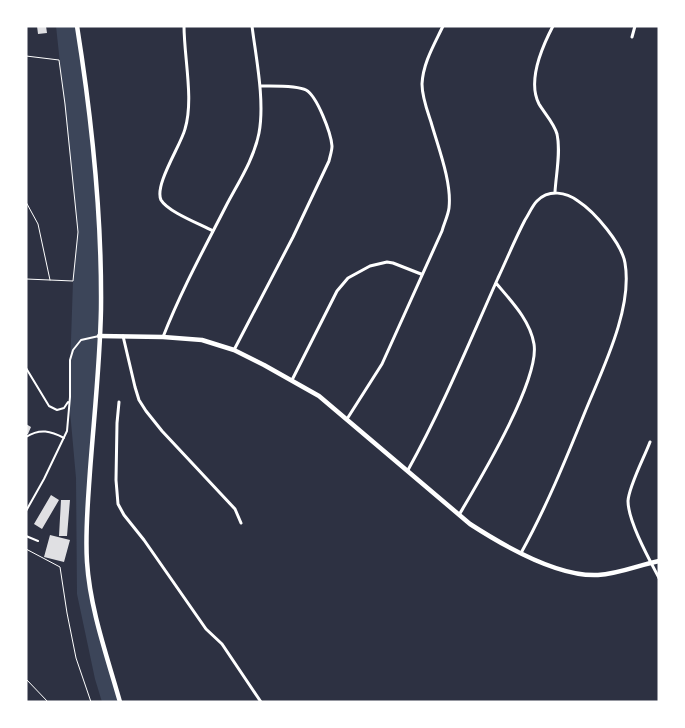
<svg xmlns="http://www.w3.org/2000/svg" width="685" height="728" font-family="'Noto Sans',sans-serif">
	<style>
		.green { fill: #3c4559 }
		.building { fill: #e0e0e3 }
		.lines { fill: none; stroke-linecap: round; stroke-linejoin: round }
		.path { stroke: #fff; stroke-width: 1 }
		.service { stroke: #fff; stroke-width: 2 }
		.minor { stroke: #fff; stroke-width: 3 }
		.tertiary { stroke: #fff; stroke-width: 4.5 }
		.secondary { stroke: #fff; stroke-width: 4.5 }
	</style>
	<rect width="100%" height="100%" fill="#2d3142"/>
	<path class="green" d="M56,26h21l20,161 4,123 -14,200v53l8,46 25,93h-18l-7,-23 -18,-85 -1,-116 -7,-78 4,-119 5,-49z"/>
	<path class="building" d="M37,26h9l1,7 -9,1z
		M26,424l5,3 -3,7h-2z
		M51,495l8,5 -17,29 -8,-5z
		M61,500h9l-3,36h-8z
		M50,535l20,5 -6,22 -20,-5z"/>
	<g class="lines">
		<path class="path" d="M26,56l33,4 6,44 13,128 -5,49 -47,-2
			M26,202l12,22 12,56
			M26,549l34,18 7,46 9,45 15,44
			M26,679l22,23"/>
		<path class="service" d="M26,368l23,38 8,4 7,-2 4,-6
			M26,437c14,-9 25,-6 38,1
			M26,511l18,-32 23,-48 3,-34v-37l3,-10 8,-10 18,-4
			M26,536l12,5"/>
		<path class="minor" d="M184,26c0,31 10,74 1,103 -4,16 -31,56 -24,71 7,12 39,24 52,31
			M553,26c-11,21 -26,55 -14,78 6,10 15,19 18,30 4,18 -1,40 -2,58
			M632,37l3,-11
			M123,336l12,51 4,13 7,11 16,20 73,78 6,14
			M163,337c18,-46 41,-88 63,-131 12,-23 28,-47 33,-73 6,-32 -3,-75 -7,-107
			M234,350l59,-113 36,-76c1,-5 3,-10 3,-15 -1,-13 -15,-50 -26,-56 -9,-5 -35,-4 -46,-4
			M292,380l45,-89 11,-13 22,-12 17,-4 6,1 28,11
			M119,402l-2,21 -1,57 2,24 6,11 20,25 62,89 16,15 39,58
			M347,419l35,-55 60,-133c2,-8 6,-15 7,-23 3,-26 -11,-61 -18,-86 -4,-12 -9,-25 -9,-38 1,-21 12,-39 21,-58
			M650,442c-6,16 -21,44 -22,59 0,20 21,58 31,77
			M408,470c34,-61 61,-127 90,-192 9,-19 17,-39 27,-58 4,-6 7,-14 12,-19 12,-12 29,-9 41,0 17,11 44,43 47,62 8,46 -23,107 -40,149 -19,47 -39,96 -64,141
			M459,515c20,-34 81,-135 75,-171 -4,-24 -23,-43 -38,-61"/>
		<path class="tertiary" d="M99,336l64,1 39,3 32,10 30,15 55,31 151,128c34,22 88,53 128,51 21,-1 41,-10 61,-14"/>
		<path class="secondary" d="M77,26c15,94 25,188 24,283 -1,54 -7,108 -11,162 -2,30 -5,61 -3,91 3,47 20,94 33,140"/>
	</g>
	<rect width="685" height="728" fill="none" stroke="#ffffff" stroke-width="55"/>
</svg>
